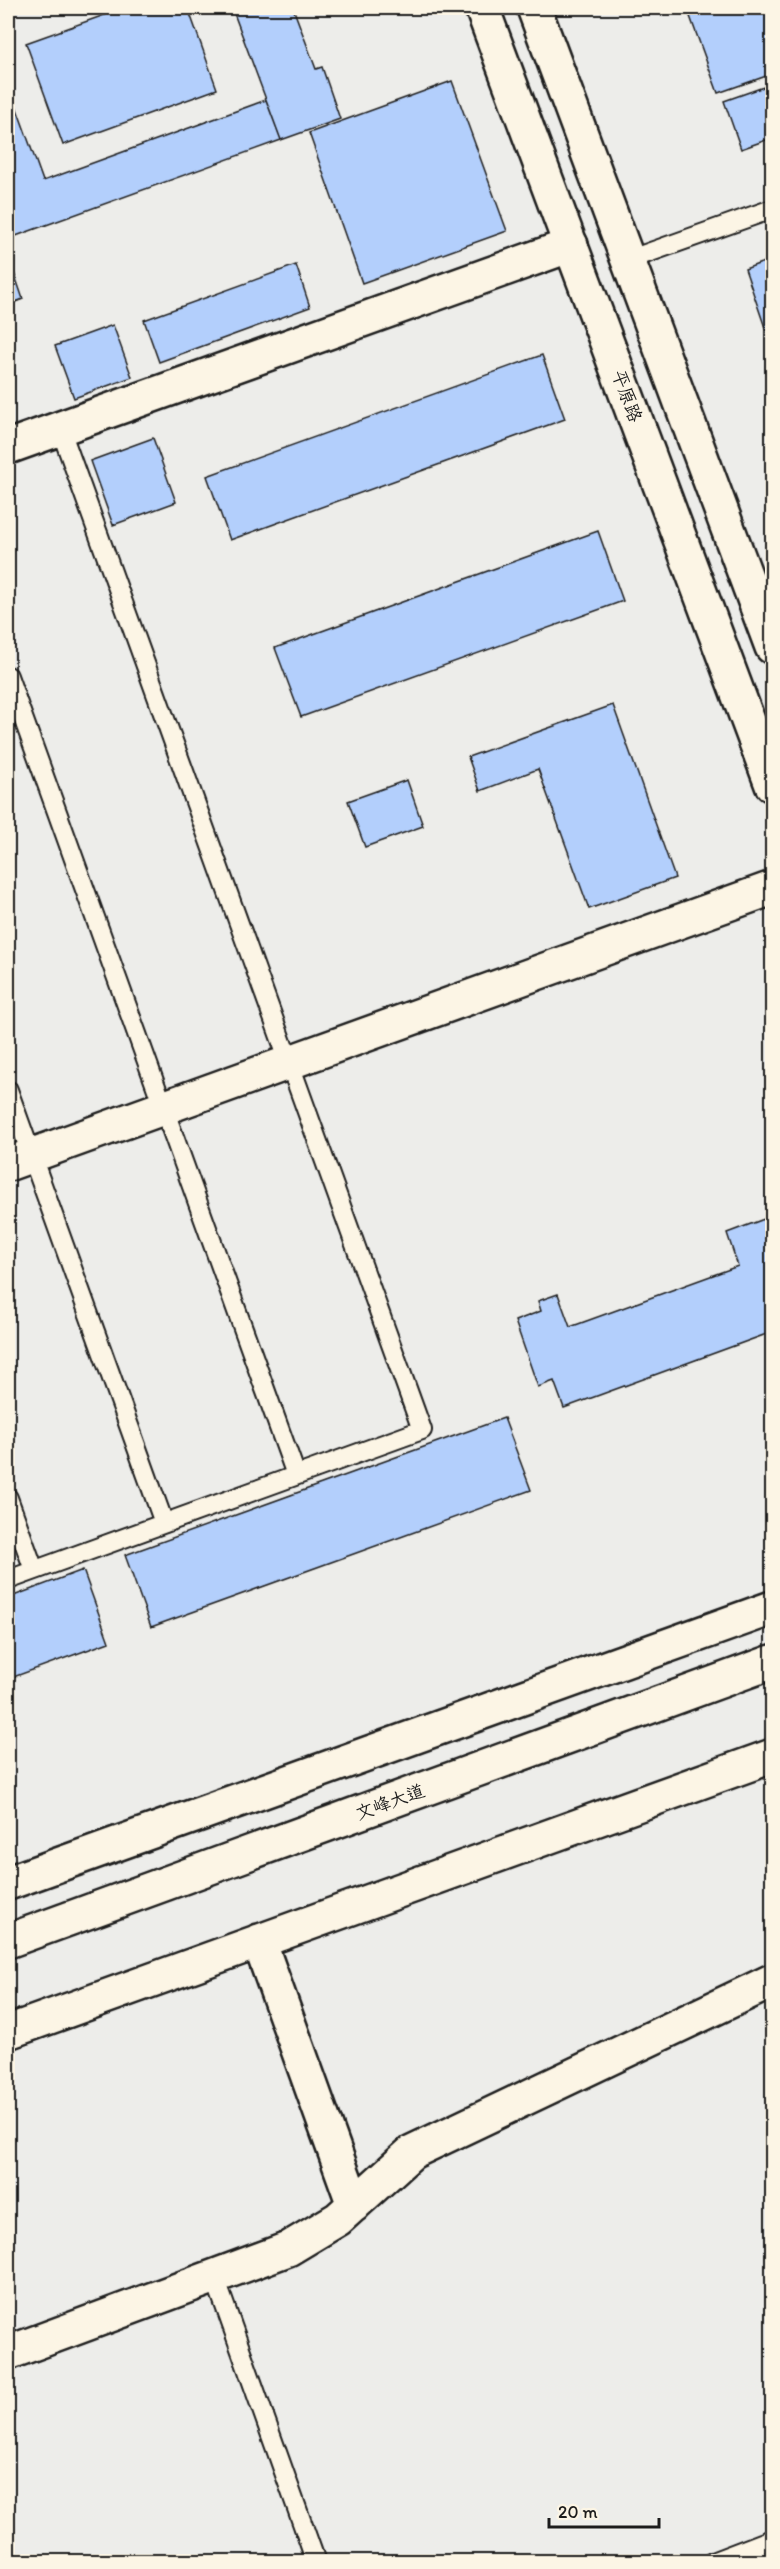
<svg xmlns="http://www.w3.org/2000/svg" width="780" height="2569" font-family="Itim,'LXGW WenKai TC',sans-serif">
	<style>
		.building { fill: #b3cffc; stroke: #1c1c1c; stroke-width: 1.5 }
		.lines { fill: none; stroke-linecap: round; stroke-linejoin: round }
		.service-casing { stroke: #1c1c1c; stroke-width: 22 }
		.minor-casing { stroke: #1c1c1c; stroke-width: 38 }
		.secondary-casing { stroke: #1c1c1c; stroke-width: 38 }
		.primary-casing { stroke: #1c1c1c; stroke-width: 38 }
		.service { stroke: #fcf5e5; stroke-width: 18 }
		.minor { stroke: #fcf5e5; stroke-width: 33 }
		.secondary { stroke: #fcf5e5; stroke-width: 33 }
		.primary { stroke: #fcf5e5; stroke-width: 33 }
		.labels { text-anchor: middle; dominant-baseline: central; stroke-width: 6; stroke-linejoin: round; paint-order: stroke }
		.street-label { font-size: 18px; fill: #1c1c1c; stroke: #fcf5e5 }
	</style>
	<rect width="100%" height="100%" fill="#ededea"/>
	<filter id="ink" filterUnits="userSpaceOnUse"><feTurbulence type="fractalNoise" baseFrequency=".0167" numOctaves="2"/><feDisplacementMap in="SourceGraphic" scale="12" xChannelSelector="R" yChannelSelector="G"/><feConvolveMatrix kernelMatrix="1 2 1 2 8 2 1 2 1" color-interpolation-filters="sRGB"/></filter>
	<g filter="url(#ink)">
		<path class="building" d="M124,8h64l29,81 -154,56 -37,-102z
			M232,8h61l23,61 6,-2 18,52 -59,21z
			M687,8h85v66l-54,19z
			M452,81l55,150 -145,52 -53,-150z
			M8,84l35,97 223,-81 15,40 -268,97 -5,-14z
			M772,84v54l-31,11 -17,-48z
			M8,255l15,44 -15,6z
			M772,259v89l-27,-79z
			M296,265l14,42 -151,55 -15,-42z
			M113,325l19,52 -58,21 -19,-52z
			M542,355l23,64 -335,121 -23,-64z
			M153,438l23,64 -63,23 -23,-64z
			M598,531l25,70 -322,116 -26,-69z
			M613,705l62,173 -86,31 -51,-140 -58,22 -12,-34z
			M407,780l16,46 -58,21 -17,-46z
			M772,1216v116l-208,76 -10,-27 -16,6 -23,-66 26,-10 -3,-10 20,-7 12,33 168,-61 -11,-33z
			M504,1418l27,72 -380,137 -26,-72z
			M83,1570l26,72 -101,37v-81z"/>
		<g class="lines">
			<defs>
				<path id="service" d="M628,260l144,-51
					M8,676l288,799
					M8,1090l156,433
					M8,1498l26,72
					M8,1580l414,-150 -362,-1002
					M214,2275l102,287
					M712,2562l60,-23"/>
				<path id="minor" d="M8,447l563,-202
					M8,1164l764,-276
					M259,1941l95,264
					M8,2032l764,-276
					M8,2353l280,-104 50,-30 74,-67 360,-171"/>
				<path id="secondary" d="M482,8l290,777
					M534,8l238,639"/>
				<path id="primary" d="M8,1883l764,-275
					M8,1941l764,-279"/>
			</defs>
			<use href="#service" class="service-casing"/>
			<use href="#minor" class="minor-casing"/>
			<use href="#secondary" class="secondary-casing"/>
			<use href="#primary" class="primary-casing"/>
			<use href="#service" class="service"/>
			<use href="#minor" class="minor"/>
			<use href="#secondary" class="secondary"/>
			<use href="#primary" class="primary"/>
		</g>
	</g>
	<g class="labels">
		<g class="street-label">
			<text transform="translate(627 396) rotate(70)">平原路</text>
			<text transform="translate(390 1802) rotate(-20)">文峰大道</text>
		</g>
	</g>
	<rect width="780" height="2569" fill="none" stroke="#fcf5e5" stroke-width="30"/>
	<rect x="15" y="15" width="750" height="2539" fill="none" stroke="#1c1c1c" stroke-width="2" filter="url(#ink)"/>
	<path d="M549 2518v9h110v-9" fill="none" stroke="#1c1c1c" stroke-width="3"/>
	<text x="558" y="2518" font-size="18" fill="#1c1c1c" stroke="#fcf5e5" stroke-width="4.5" paint-order="stroke">20 m</text>
</svg>
